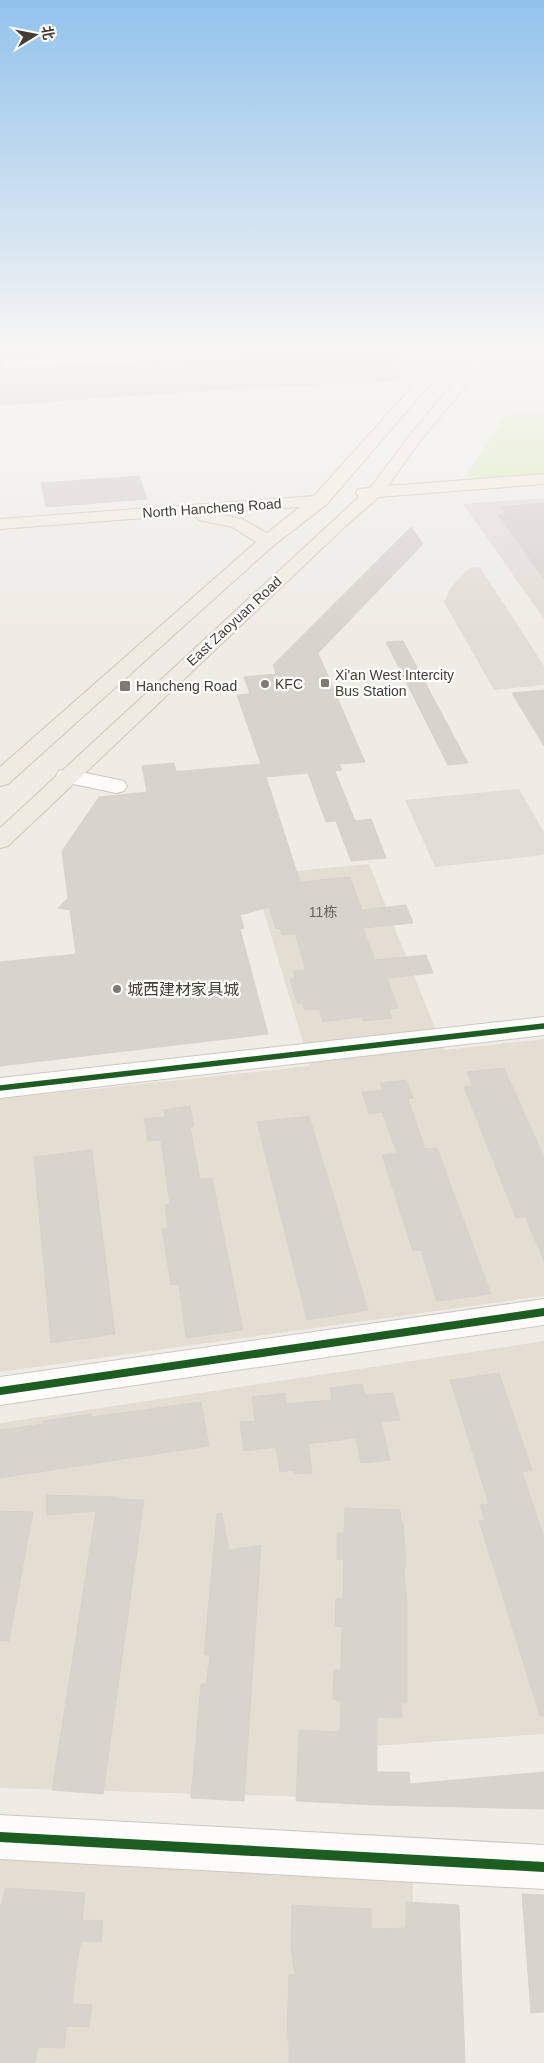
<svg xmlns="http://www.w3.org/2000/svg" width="544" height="2063" font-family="Helvetica,'Noto Sans SC',sans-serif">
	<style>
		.residential { fill: #e4ded2 }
		.industrial { fill: #e2ddd7 }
		.green { fill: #ddecc2 }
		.building { fill: #d7d3cd; stroke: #d7d3cc }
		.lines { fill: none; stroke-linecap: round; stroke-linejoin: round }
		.minor-casing { stroke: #cbc8c2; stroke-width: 2 }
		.major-casing { stroke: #d3c8b1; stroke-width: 2 }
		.minor { fill: #fdfcfb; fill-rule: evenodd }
		.major { fill: #f0ebe2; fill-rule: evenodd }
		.cycleway-far2-casing { stroke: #fff; stroke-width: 9 }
		.cycleway-far1-casing { stroke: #fff; stroke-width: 11 }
		.cycleway-casing { stroke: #fff; stroke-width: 13 }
		.cycleway-far2 { stroke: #1b5e20; stroke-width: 5.5 }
		.cycleway-far1 { stroke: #1b5e20; stroke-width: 8 }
		.cycleway { stroke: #1b5e20; stroke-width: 10 }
		.poi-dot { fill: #807a71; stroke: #fff; stroke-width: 2 }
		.labels { text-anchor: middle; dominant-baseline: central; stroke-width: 4.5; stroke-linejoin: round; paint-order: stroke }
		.far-street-label { font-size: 14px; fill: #453d32; stroke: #fff }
		.far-poi-label { font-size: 14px; fill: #453d32; stroke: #fff; text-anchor: start }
		.number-label { font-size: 14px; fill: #6b645a }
		.poi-label { font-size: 16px; fill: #453d32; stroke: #fff; text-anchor: start }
	</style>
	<rect width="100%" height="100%" fill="#efece6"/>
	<path class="residential" d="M369,864l75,186 100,-11v257l-544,76v-273l310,-33 -57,-191z
		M544,1341v393l-228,16 -5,47 -311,-9v-365z
		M0,1840l413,20 -1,203h-412z"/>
	<path class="industrial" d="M544,498v121l-81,-115z
		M480,567l64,99v19l-50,5 -50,-88 6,-13 10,-12 10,-9z
		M519,789l25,43v23l-109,12 -30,-67z"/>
	<path class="green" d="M506,415h38v59l-65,5 -12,-4z"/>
	<path class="building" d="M0,349h185l-177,9 -8,4z
		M323,351h33l44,6 -4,5 4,1v17l-18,1 -2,1 -144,6 -236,17v-39l8,4 275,-15 5,-3z
		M139,476l8,23 -101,8 -5,-24z
		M544,503v76l-46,-64 9,-1 -6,-7z
		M411,527l12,17 -105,109 47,109 -26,2 3,6 -7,1 20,50 16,-2 15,39 -35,3 -15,-40 -10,1 -18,-49 -42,4 34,105 50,-5 12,33 44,-5 7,18 -50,5 12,32 51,-5 7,18 -46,5 11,30 -9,1 3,9 -29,3 -1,-4 -39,5 -4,-13 -14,1 -3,-7h-5l-7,-24 5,-1 -2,-7 13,-1 -11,-36 -13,1 -2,-7 -4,1 -7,-22 -29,8 4,13 -4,1 28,105 -268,32v-104l76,-8 -6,-44 -12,-2 10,-10 -6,-47 37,-54 48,-5 -5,-26 32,-3 2,8h7l78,-7 -24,-69 13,-1 -6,-17 32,-3 -3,-9z
		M403,641l65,122 -20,2 -62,-123z
		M544,690v56l-32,-53z
		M504,1068l40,89v104l-19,-45 -9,2 -52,-131 9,-1 -6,-14z
		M406,1080l7,18 -5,1 17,50 12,-1 54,146 -54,7 -16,-51 -8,1 -31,-96 15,-2 -15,-41 -13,2 -7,-22 21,-2 -3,-7z
		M190,1106l4,20 -4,1 10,52 12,-1 31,152 -57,8 -7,-54 -8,1 -9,-56 6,-1 -3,-23 5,-1 -9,-64 -13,1 -4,-22 21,-2 -1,-7z
		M309,1116l59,194 -61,10 -50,-198z
		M92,1150l23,184 -64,9 -17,-186z
		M499,1373l33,97 -10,2 22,65v179h-4l-61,-195 6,-1 -5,-15 9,-1 -39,-124z
		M362,1384l3,11 28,-2 7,27 -19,2 9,38 -29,3 -5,-25 -48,6 4,29 -18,1v-4l-14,2 -4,-25 -32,4 -4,-29 15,-1 -3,-24 33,-4 1,11 46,-4 -2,-12z
		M201,1402l8,44 -209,32v-48l43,-6v-3l48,-7 1,3z
		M46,1495l73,2v2l25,1 -41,294 -51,-4 44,-279 -49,4z
		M345,1508l55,2 1,12h2l3,38 -2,14 3,29v100h-6l1,15 -25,-1v55h32l1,12 134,-12v37l-167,-4 -81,-4 3,-71 41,2 1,-31 -8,-2 1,-29h7l1,-43 -7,-1 1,-27h7l1,-39 -7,-1v-26h7z
		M0,1511l33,1 -24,129h-9z
		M222,1513l7,37 32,-5 -17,256 -53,-3 10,-114h5l4,-28 -6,-2 13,-140z
		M5,1888l80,5 -3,27 21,1 -2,21 -20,-1 -4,22 -5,41 20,1 -3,22 -22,-1 -3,22 -26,-1 -3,16h-35v-158h2z
		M522,1894l22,1v117l-13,1z
		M406,1902l53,3 6,158h-176v-22l-2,-1 2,-65h6l-4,-26 1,-44 79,4v20l35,-1z"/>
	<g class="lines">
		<defs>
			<path id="minor" d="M214,349h76l-7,4 -275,15 -7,-4 7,-4z
				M366,349c14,-1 81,-2 88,7l-7,4 -74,-7z
				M67,769l57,12 3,5 -3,5 -8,2 -57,-12 -3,-5 3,-5z
				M544,1017v18l-544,63v-20z
				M544,1299v26l-544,80v-28z
				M0,1815l544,30v44l-544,-30z"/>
			<path id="major" d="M446,349h14l-133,155 -54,42 -265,238 -8,2v-19l256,-225 -24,-15 -33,-7 -3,-4 2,-2 -198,15v-10l314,-23zM300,507l-33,26 -23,-13 -27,-7z
				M482,349h14l-76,92 -32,45 156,-12v10l-165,13 -29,25 -342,324 -8,2v-20l359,-331 -3,-4 2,-4 12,-1 40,-53z"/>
		</defs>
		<use href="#minor" class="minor-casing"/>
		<use href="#major" class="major-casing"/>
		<use href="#minor" class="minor"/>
		<use href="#major" class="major"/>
		<defs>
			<path id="cycleway-far2" d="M0,1088l544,-62"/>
			<path id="cycleway-far1" d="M0,1391l544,-79"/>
			<path id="cycleway" d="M0,1837l544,30"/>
		</defs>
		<use href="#cycleway-far2" class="cycleway-far2-casing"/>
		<use href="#cycleway-far1" class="cycleway-far1-casing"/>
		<use href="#cycleway" class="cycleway-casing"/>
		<use href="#cycleway-far2" class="cycleway-far2"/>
		<use href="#cycleway-far1" class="cycleway-far1"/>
		<use href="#cycleway" class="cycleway"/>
	</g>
	<linearGradient id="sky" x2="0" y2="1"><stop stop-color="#92c3ec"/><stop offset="0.55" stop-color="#f8f6f4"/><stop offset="1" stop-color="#f8f6f4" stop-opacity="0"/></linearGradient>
	<rect width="544" height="637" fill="url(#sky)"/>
	<g class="poi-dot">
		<rect x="320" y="678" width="10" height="10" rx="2.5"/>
		<circle cx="265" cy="684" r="5"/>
		<rect x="119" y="680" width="12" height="12" rx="2.5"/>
		<circle cx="117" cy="989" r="5"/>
	</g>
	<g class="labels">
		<g class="far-street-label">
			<text transform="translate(212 508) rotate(-4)">North Hancheng Road</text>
			<text transform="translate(234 621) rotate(-43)">East Zaoyuan Road</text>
		</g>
		<g class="far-poi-label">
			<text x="335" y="675">Xi'an West Intercity<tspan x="335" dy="16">Bus Station</tspan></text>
			<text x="275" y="684">KFC</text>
			<text x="136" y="686">Hancheng Road</text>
		</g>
		<g class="number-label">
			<text x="323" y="912">11栋</text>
		</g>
		<g class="poi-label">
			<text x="127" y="989">城西建材家具城</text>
		</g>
	</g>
	<g transform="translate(35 35) rotate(80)" stroke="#ffffff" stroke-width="4" paint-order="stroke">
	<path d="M0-4L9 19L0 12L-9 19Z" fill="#453d32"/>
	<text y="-8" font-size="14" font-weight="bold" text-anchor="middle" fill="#453d32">北</text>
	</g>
</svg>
